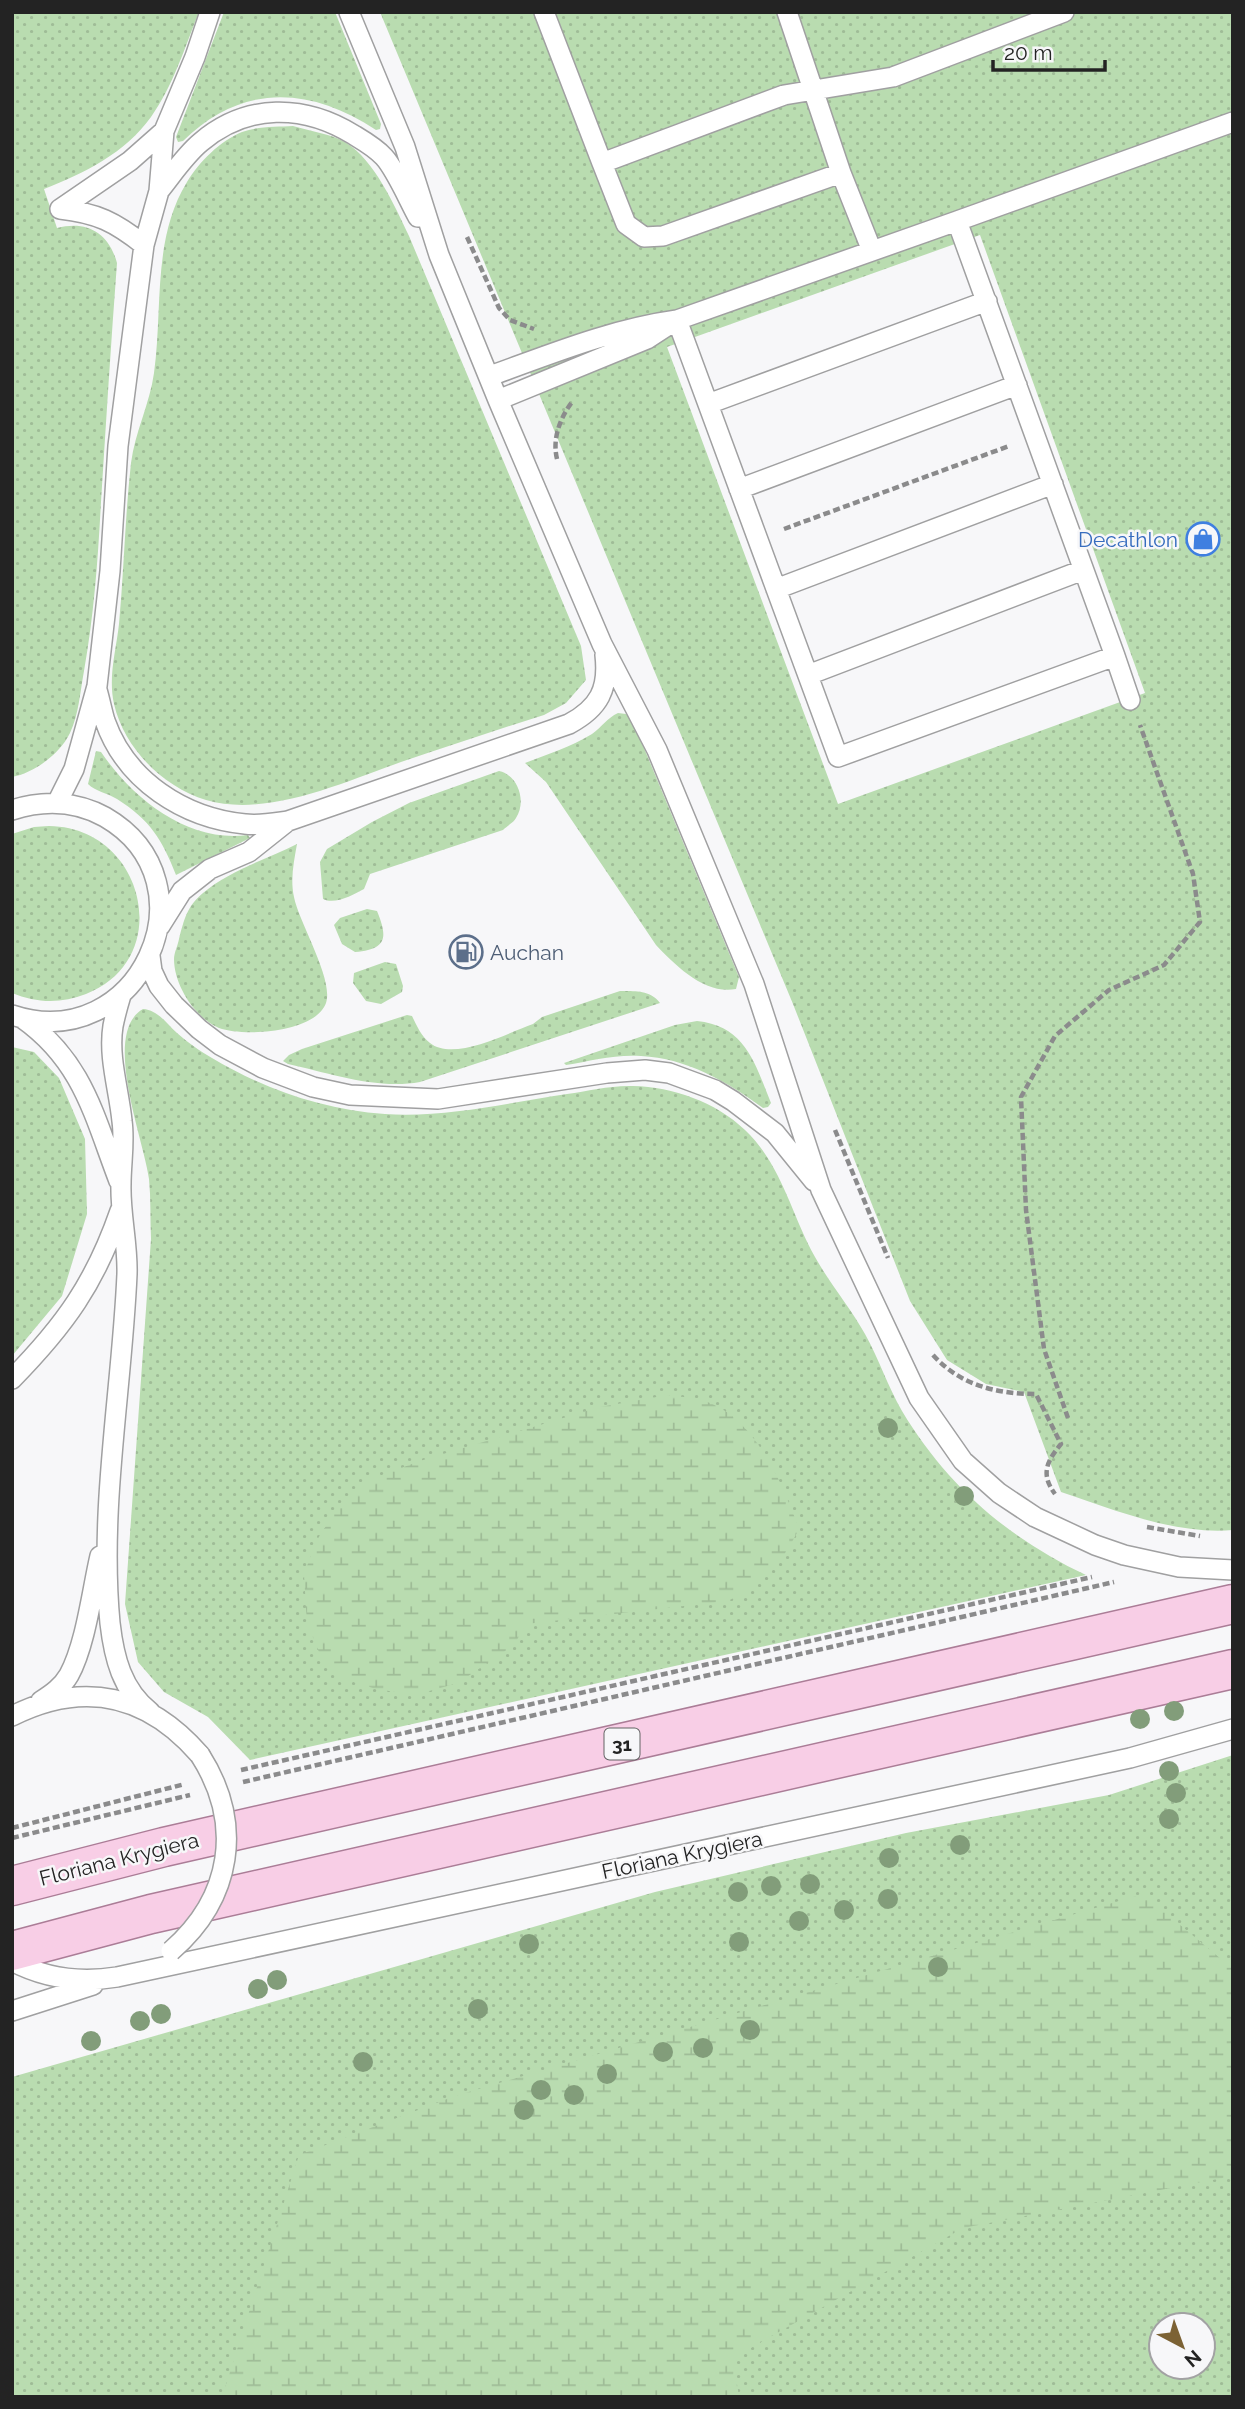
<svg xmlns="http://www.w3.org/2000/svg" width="1245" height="2409" font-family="Raleway,sans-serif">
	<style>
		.green { fill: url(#green-dots); fill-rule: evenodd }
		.wetland { fill: url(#wetland-marsh) }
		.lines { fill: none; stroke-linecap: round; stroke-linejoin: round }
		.lane-casing { stroke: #a0a0a1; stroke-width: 22 }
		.primary-casing { stroke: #ab7d97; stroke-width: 41 }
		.path { stroke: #8b8b8c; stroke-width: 4.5; stroke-dasharray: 7 3.5; stroke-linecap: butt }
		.lane { stroke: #fff; stroke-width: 19 }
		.primary { stroke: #f8cee6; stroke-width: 38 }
		.lane-bridge-casing { stroke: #a0a0a1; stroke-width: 22; stroke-linecap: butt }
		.lane-bridge { stroke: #fff; stroke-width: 19 }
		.tree { fill: #829d7a }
		.labels { text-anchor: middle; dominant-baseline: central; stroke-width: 5; stroke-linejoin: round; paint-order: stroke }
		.shield { fill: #f7f7f9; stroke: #636363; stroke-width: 2 }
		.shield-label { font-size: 19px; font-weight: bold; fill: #232323 }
		.shop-label { font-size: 21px; fill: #366cbe; stroke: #f7f7f9; text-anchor: end }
		.service-label { font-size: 21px; fill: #4e5e75; stroke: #f7f7f9; text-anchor: start }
		.street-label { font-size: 21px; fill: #232323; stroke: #f7f7f9 }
	</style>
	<defs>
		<pattern id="green-dots" width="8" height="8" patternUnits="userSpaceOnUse" patternTransform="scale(1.75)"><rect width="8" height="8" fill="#b9dcb0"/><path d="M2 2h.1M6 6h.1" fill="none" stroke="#9fbc97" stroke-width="1.8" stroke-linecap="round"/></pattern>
		<pattern id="wetland-marsh" width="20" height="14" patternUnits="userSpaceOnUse" patternTransform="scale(1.75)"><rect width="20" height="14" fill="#b9dcb0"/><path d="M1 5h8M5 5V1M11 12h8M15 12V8" fill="none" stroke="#9fbc97"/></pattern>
	</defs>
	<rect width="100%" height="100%" fill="#f7f7f9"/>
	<path class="green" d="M12,12h187c-14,35 -26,74 -48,105 -26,36 -66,56 -107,72l13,39c30,-8 52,5 60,35 -6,79 -11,159 -16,239 -3,57 -7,113 -17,169 -4,21 -5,43 -14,62 -10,21 -36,40 -58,44z
		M224,12h111l46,112 -1,5 -4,1c-66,-44 -134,-47 -193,11l-5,1 -2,-5z
		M380,12h853v1518c-58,5 -118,-20 -172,-38l-37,-100 -38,-8 -39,-24 -37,-59 -117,-297zM980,235l165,458 -307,111 -171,-457z
		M293,126c17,5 38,8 52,16 30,18 50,65 64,94l172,410 5,34 -20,23 -22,12c-48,15 -95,31 -143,47 -57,20 -134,56 -195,38 -43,-13 -82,-52 -92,-96 -6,-27 2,-53 5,-80 5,-54 6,-108 12,-161 4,-31 19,-60 23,-90 9,-64 -2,-134 33,-191 12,-20 33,-41 55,-50 16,-6 35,-5 51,-6z
		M618,713l8,1 6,5 107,258 -3,12c-31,6 -60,-23 -80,-44l-110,-163 -21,-19c23,-9 46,-16 67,-29 10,-7 15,-16 26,-21z
		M96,751l5,1c32,47 87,91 147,83l2,3 -74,37c-14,-36 -26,-55 -59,-76 -10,-6 -22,-8 -29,-15z
		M499,771c19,4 28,30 17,47 -2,4 -9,8 -13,12l-133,44 -6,15c-11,6 -29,16 -41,10l-3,-37 7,-13 45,-27 37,-19z
		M49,826c96,1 127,133 37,168 -25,10 -50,9 -74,-1v-159l22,-7z
		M297,844c-3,17 -7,35 -3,53 5,26 40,82 32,106 -11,30 -82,34 -107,25 -24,-10 -45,-43 -45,-69 0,-6 4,-14 5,-20 5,-19 8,-33 24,-46 26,-22 64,-34 94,-49z
		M367,909l10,2c11,27 10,38 -22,41l-13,-8 -8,-19 6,-7z
		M385,962l11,2 7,22 -1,6 -21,12 -15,-3 -13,-18 1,-10z
		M620,991c14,0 31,-1 40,12l-240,79c-43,8 -91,-9 -132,-18l-5,-3 6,-6 13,-6 105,-34 5,1c5,10 9,20 18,27 24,19 77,-10 103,-19l9,-7z
		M143,1009c15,1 24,15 34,24 10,9 23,18 35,25 52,31 111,52 173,56 60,4 122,-11 182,-20 21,-3 45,-9 66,-8 40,1 83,16 112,44 37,35 46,84 70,127 15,27 35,50 50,77 14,25 23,53 37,77 45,75 106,127 184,164l-836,185 -42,-43 -44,-25 -26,-30 -13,-58 26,-365c-1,-20 0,-40 -2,-60 -5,-39 -48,-146 -6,-170z
		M697,1021c49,5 58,43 74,82l-3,4 -5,1c-35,-26 -77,-50 -122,-52 -25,-2 -51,5 -75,9l-2,-2 111,-38z
		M12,1047l22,5 25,26 26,61 2,75 -25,82 -50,60z
		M1233,1755v642h-1221v-320l643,-185 251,-59 203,-38zM1161,2325h42v42h-42z"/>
	<path class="wetland" d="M668,1395c13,2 30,3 42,8 47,19 73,82 89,126 -20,39 -34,51 -71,72l-202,23 -12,21 -56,38 -43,12 -39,-6 -32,-10 -23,-22 -14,-34 -3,-48 11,-32 22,-34 34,-30 52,-19 177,-53z
		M1143,1894l90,75v207l-270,52 -230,130 6,39h-517l77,-242 156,-59z"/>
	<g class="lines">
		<defs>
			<path id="lane" d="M349,12l56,135 34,108 59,145 104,244 55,106 97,234 67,206 98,208 44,63 36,32 36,24 60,28 29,10 55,12 54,3
				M544,12l58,151 182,-68 109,-18 171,-65
				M787,12l54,161 31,78
				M602,163l24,61 18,13 19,-1 178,-63
				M159,191c13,-16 26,-36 42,-49 46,-39 103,-38 153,-7 10,6 22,13 30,22 12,13 25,44 34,60
				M60,209l70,-48 34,-30
				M60,209c37,4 55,13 84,36
				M957,221l276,-99
				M490,376c61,-22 122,-47 187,-56l280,-99 158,435 -277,101 -161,-437
				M498,400l149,-61 23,-15
				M708,404l279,-103
				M739,489l278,-104
				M776,589l277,-105
				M1115,656l15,44
				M808,675l275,-105
				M97,690c3,10 5,21 8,31 21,60 79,97 140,103 14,2 29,-1 43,-3l281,-97c30,-16 40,-35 36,-69
				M57,803l17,-34 23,-83 13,-115 8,-125 26,-201 15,-54 5,-60 31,-74 15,-45
				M12,810c31,-10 64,-9 93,7 114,66 33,240 -93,198
				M160,926l22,-35 28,-22 39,-17 39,-31
				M150,956l2,15 7,15 15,19 25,24 21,16 43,23 50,19 37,8 88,4 169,-26 38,-3 24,3 46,17 18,11 42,32 39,48
				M121,995c-3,10 -6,21 -8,31 -5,31 6,64 9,95 3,21 -1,42 -1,63 -1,30 7,60 6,90 -5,116 -28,233 -17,349 4,35 12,67 40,89
				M22,1018c61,43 72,98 97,163
				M12,1379c53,-54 83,-96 108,-168
				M41,1701c11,-7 21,-14 28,-26 17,-31 23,-85 31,-119
				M12,1716c72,-36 136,-21 188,39
				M12,1961c34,18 68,22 105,16l1013,-219 103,-29
				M12,2011l81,-26"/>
			<path id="primary" d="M12,1886l152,-39 1069,-243
				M12,1951l139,-37 1082,-245"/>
		</defs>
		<use href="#lane" class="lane-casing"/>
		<use href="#primary" class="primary-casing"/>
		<path class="path" d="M467,237l32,71 11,12 24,9
			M557,459c-5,-20 3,-41 15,-57
			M784,529l225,-83
			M835,1130l53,128
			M933,1355c27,30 63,39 103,39l25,50c-14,17 -21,30 -6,50
			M1068,1418l-24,-69 -18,-139 -5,-113 34,-61 54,-46 55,-25 36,-43 -7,-48 -53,-149
			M1147,1527l53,9
			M241,1770l851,-193
			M243,1782l871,-200
			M12,1828l173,-44
			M12,1838l178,-43"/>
		<use href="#lane" class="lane"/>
		<use href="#primary" class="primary"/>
		<defs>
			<path id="lane-bridge" d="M171,1951c61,-53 73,-127 29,-196"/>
		</defs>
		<use href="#lane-bridge" class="lane-bridge-casing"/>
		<use href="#lane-bridge" class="lane-bridge"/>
	</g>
	<g class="tree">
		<circle cx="888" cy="1428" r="10"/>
		<circle cx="964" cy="1496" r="10"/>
		<circle cx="1174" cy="1711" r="10"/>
		<circle cx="1140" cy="1719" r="10"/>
		<circle cx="1169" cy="1771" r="10"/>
		<circle cx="1176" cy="1793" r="10"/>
		<circle cx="1169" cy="1819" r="10"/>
		<circle cx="960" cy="1845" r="10"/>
		<circle cx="889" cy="1858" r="10"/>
		<circle cx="810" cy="1884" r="10"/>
		<circle cx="771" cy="1886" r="10"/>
		<circle cx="738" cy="1892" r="10"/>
		<circle cx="888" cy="1899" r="10"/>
		<circle cx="844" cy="1910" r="10"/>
		<circle cx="799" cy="1921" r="10"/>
		<circle cx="739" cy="1942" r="10"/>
		<circle cx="529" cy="1944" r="10"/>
		<circle cx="938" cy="1967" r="10"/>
		<circle cx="277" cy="1980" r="10"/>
		<circle cx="258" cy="1989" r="10"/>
		<circle cx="478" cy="2009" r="10"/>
		<circle cx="161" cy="2014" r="10"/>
		<circle cx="140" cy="2021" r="10"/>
		<circle cx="750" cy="2030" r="10"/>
		<circle cx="91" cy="2041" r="10"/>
		<circle cx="703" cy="2048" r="10"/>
		<circle cx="663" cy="2052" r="10"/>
		<circle cx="363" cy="2062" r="10"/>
		<circle cx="607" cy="2074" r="10"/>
		<circle cx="541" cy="2090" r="10"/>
		<circle cx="574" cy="2095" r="10"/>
		<circle cx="524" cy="2110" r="10"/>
	</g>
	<defs>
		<symbol id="shop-ring" viewBox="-11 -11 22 22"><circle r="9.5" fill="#f7f7f9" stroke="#3f7fe0" stroke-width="1.5"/><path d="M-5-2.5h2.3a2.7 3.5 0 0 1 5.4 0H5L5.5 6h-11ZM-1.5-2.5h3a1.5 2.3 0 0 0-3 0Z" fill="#3f7fe0"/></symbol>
		<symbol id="fuel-ring" viewBox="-11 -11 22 22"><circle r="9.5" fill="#f7f7f9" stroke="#5c6f8a" stroke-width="1.5"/><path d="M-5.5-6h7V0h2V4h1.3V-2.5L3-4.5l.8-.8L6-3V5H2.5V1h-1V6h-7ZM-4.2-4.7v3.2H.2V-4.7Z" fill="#5c6f8a"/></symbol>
	</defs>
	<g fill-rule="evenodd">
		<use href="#shop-ring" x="1184" y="520" width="38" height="38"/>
		<use href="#fuel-ring" x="447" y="933" width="38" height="38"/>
	</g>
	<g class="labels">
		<rect class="shield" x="604.5" y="1728.5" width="35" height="31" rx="5"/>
		<g class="shield-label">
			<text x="622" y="1744">31</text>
		</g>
		<g class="shop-label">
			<text x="1178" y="539">Decathlon</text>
		</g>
		<g class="service-label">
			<text x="490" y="952">Auchan</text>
		</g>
		<g class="street-label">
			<text transform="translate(682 1855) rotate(-12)">Floriana Krygiera</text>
			<text transform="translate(119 1859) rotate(-14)">Floriana Krygiera</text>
		</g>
	</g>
	<rect width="1245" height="2409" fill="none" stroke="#232323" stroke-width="28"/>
	<g transform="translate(1182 2346) rotate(139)"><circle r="33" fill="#f7f7f9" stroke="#a2a2a3" stroke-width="2"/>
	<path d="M0-5L12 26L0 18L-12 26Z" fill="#7c6234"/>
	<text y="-10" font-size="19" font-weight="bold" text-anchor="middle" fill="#232323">N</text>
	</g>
	<path d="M993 60v10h112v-10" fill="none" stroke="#232323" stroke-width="3.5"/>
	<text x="1004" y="60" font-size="21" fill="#232323" stroke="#f7f7f9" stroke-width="5" paint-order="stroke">20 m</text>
</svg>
